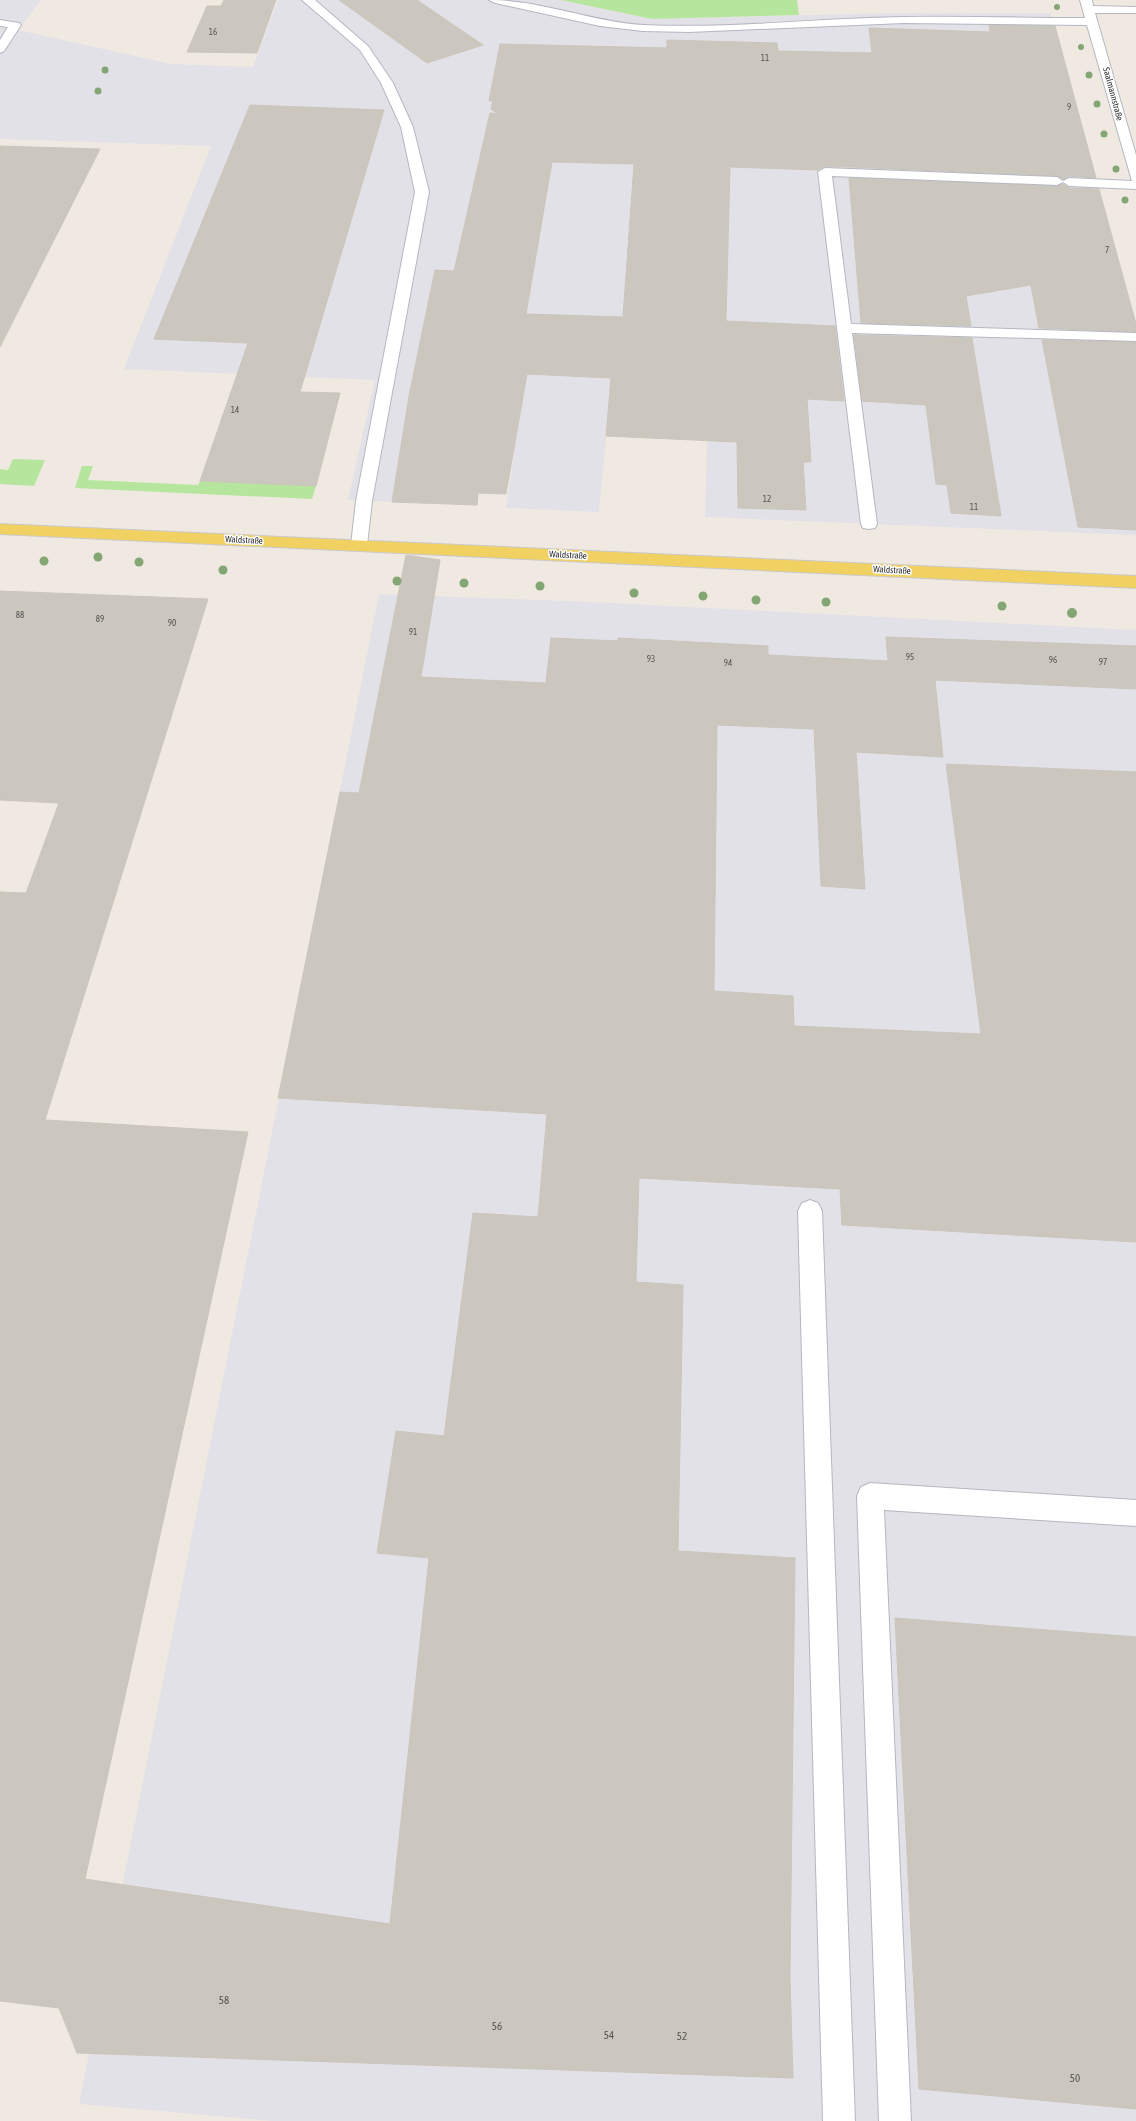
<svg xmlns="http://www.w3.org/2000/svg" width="1136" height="2121" font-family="'Asap Condensed',sans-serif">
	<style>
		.industrial { fill: #e3e1e8 }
		.green { fill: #b6e59e }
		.building { fill: #cbc7bf; stroke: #cbc5ba; fill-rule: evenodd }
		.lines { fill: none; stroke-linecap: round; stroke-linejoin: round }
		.minor-casing { stroke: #b4b7c1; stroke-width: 2 }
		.major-casing { stroke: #c9c9c9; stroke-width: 2 }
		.minor { fill: #fff; fill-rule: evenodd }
		.major { fill: #f2d163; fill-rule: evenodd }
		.tree { fill: #84a574 }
		.labels { text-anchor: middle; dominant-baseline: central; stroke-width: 3; stroke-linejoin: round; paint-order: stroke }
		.number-label { font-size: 9px; fill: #555452 }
		.far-street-label { font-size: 9px; fill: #2e2e2e; stroke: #fff }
		.near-number-label { font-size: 11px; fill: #555452 }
	</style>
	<rect width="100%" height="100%" fill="#efe9e1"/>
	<path class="industrial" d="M0,0h41l-23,30 153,34 82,3 25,-67h283l91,19 241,-6h158l85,311v211l-431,-18 3,-105 -99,-4 -10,104 -93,-4 8,-53 -32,-1 -5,51 -129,-5 27,-120 -251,-11 87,-223 -211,-7z
		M379,594l212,8 545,28v1491h-864l-193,-17z"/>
	<path class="green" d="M561,0h236l2,15 -147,4z
		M13,459l32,1 -11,26 -34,-2v-15l8,1z
		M82,466h11l-5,14 110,5 2,-4 116,5 -4,13 -237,-11z"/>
	<path class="building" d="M224,0h52l-19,53 -70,-1 20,-46h14z
		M339,0h78l66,45 -56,18z
		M989,25l66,1 41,152 -27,-2 -6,3 -6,-3 -232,-10 -7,4 -88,-3 -4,154 109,5 9,75 -37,-2 4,63h-8l3,48 -68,-2 -1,-66 -131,-6 5,-58 -84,-4 -21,120 -28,-1 -1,12 -85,-3 17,-106 26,-126 19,1 36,-158 8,1 -7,-5 2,-8h-4l11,-57 167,4v-8l110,3 1,8 94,2 -3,-25 121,4zM552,162l82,2 -11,153 -97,-3z
		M250,105l134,5 -84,282 40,1 -24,93 -116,-5 48,-138 -94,-4z
		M0,146l100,3 -100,198z
		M849,178l208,8 6,-2 6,4 30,1 37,135v8l-97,-4 -8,-43 -65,11 5,30 -110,-3z
		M854,335l118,3 29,178 -50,-3 -4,-28 -11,-1 -10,-79 -64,-4z
		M1042,340l94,2v188l-58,-3z
		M406,555l34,5 -19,117 125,6 5,-45 67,3v-3l150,8v9l120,6 -2,-24 250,9v43l-201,-9 8,77 -87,-5 9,137 -44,-3 -7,-157 -97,-4 -3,266 79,5 1,30 187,8 -35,-270 190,8v470l-294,-17 -2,-36 -201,-11 -3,104 47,3 -5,266 117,7 -5,419 3,101 -716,-25 -18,-45 -59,-7v-1109l26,1 33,-90 -59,-3v-209l208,8 -163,521 203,12 -163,747 305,45 39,-366 -52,-5 19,-122 48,5 29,-223 65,4 9,-103 -269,-16 62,-306 19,1z
		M895,1618l241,19v472l-217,-20z"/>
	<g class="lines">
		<defs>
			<path id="minor" d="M302,0h13l53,46 25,37 20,44 16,65 -57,309 -5,44 -2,4 -6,1 -6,-1 -2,-4 5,-44 59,-309 -14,-65 -20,-44 -21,-33z
				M489,0c53,0 103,22 155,25 87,4 174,-7 260,-8 60,-1 121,1 181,1l-5,-18h12l1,6 43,1v6h-41l41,142v34l-67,-3 -6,-4 -6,3 -225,-9 19,148 285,9v8l-284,-8 25,191 -2,4 -6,1 -6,-1 -2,-4 -43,-352 7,-4 232,9 6,4 6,-3 63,3 -45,-156 -183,-2 -215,9 -46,-1 -43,-5 -105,-23z
				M0,20l19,3 2,2 -17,26 -4,2v-13l8,-13 -8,-1z
				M810,1200l8,3 4,8 33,910h-32l-25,-910 4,-8z
				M870,1483l266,17v26l-252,-16 27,611h-32l-22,-625 4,-9z"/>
			<path id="major" d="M0,524l1136,52v12l-1136,-54z"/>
		</defs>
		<use href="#minor" class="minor-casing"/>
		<use href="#major" class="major-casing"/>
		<use href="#minor" class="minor"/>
		<use href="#major" class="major"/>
	</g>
	<g class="tree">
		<circle cx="1057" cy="7" r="3"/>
		<circle cx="1081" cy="47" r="3"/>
		<circle cx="105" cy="70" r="3.5"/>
		<circle cx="1089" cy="75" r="3.5"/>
		<circle cx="98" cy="91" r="3.5"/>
		<circle cx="1097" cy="104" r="3.5"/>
		<circle cx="1104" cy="134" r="3.5"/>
		<circle cx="1116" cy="169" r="3.5"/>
		<circle cx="1125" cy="200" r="3.5"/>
		<circle cx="98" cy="557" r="4.5"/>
		<circle cx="44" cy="561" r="4.5"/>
		<circle cx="139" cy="562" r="4.5"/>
		<circle cx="223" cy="570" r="4.5"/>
		<circle cx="397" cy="581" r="4.5"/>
		<circle cx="464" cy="583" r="4.5"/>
		<circle cx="540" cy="586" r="4.5"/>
		<circle cx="634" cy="593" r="4.5"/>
		<circle cx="703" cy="596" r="4.5"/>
		<circle cx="756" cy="600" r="4.5"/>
		<circle cx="826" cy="602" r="4.5"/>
		<circle cx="1002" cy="606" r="4.5"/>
		<circle cx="1072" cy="613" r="5"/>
	</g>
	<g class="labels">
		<g class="number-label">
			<text x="213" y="32">16</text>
			<text x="765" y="58">11</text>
			<text x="1069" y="107">9</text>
			<text x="1107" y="250">7</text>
			<text x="235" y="410">14</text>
			<text x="767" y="499">12</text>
			<text x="974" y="507">11</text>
			<text x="20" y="615">88</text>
			<text x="100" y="619">89</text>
			<text x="172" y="623">90</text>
			<text x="413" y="632">91</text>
			<text x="910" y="657">95</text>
			<text x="651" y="659">93</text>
			<text x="1053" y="660">96</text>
			<text x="1103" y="662">97</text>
			<text x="728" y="663">94</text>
		</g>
		<g class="far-street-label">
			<text transform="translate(1113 94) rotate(75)">Saalmannstraße</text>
			<text transform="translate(244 540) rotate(3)">Waldstraße</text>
			<text transform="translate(568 555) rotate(3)">Waldstraße</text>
			<text transform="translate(892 570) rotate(3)">Waldstraße</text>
		</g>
		<g class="near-number-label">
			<text x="224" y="2000">58</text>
			<text x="497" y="2026">56</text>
			<text x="609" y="2035">54</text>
			<text x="682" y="2036">52</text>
			<text x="1075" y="2078">50</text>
		</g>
	</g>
</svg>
